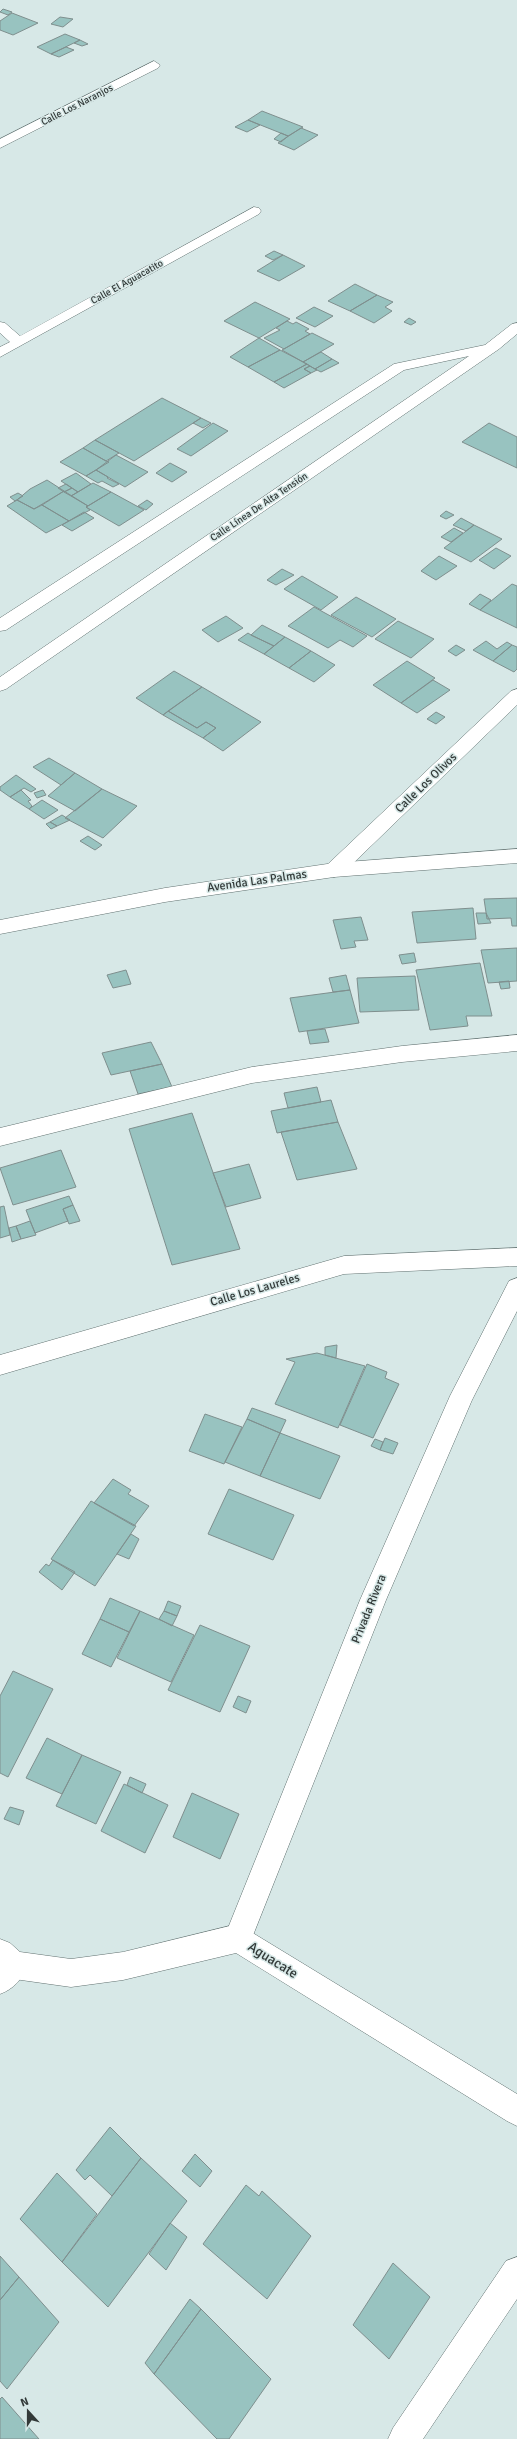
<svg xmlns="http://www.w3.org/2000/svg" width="517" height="2439" font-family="Signika,sans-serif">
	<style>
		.building { fill: #98c3c0; stroke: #7f8f8e }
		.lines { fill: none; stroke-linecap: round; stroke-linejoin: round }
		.minor-casing { stroke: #627271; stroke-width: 1 }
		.tertiary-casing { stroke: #627271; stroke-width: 1 }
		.minor { fill: #fff; fill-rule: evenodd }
		.tertiary { fill: #fff; fill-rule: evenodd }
		.labels { text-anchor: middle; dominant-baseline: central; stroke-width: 3; stroke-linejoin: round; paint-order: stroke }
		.far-street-label { font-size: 10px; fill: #323938; stroke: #d7e8e7 }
		.street-label { font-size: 12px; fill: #323938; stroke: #d7e8e7 }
		.near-street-label { font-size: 14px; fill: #323938; stroke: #d7e8e7 }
	</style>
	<rect width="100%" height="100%" fill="#d7e8e7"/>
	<path class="building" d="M3,9l9,3 -4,3 -8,-3z
		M12,13l26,10 -25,12 -13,-5v-9z
		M60,17l13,2 -10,8 -12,-3z
		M65,34l15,6 -29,14 -14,-7z
		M80,40l8,4 -6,2 -8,-3z
		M66,47l8,3 -15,7 -8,-3z
		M262,111l41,16 -15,9 -40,-16z
		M248,120l12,5 -13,7 -12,-5z
		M301,128l17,7 -24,15 -16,-7z
		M281,133l7,3 -7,6 -7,-3z
		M274,251l9,4 -10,5 -8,-4z
		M283,255l22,11 -26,15 -22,-10z
		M355,284l22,11 -27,16 -22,-10z
		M377,295l16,7 -8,5 7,4 -18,12 -24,-12z
		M255,302l35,17 -31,19 -35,-17z
		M314,307l19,9 -18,11 -19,-9z
		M409,318l7,4 -5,3 -7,-3z
		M287,321l6,3 3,-2 13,7 -4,2 5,3 -26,15 -20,-11 16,-8 -4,-2z
		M312,333l22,11 -31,18 -21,-12z
		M259,338l21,12 -32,17 -18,-10z
		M280,350l27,14 -33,18 -26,-15z
		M321,352l11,7 -17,10 -12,-7z
		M332,359l7,4 -18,9 -6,-3z
		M307,364l3,2 -6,3 7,4 -27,15 -10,-6z
		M310,366l5,3 2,1 -6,3 -7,-4z
		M162,398l39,20 -67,43 -39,-21z
		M201,418l10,5 -8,5 -10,-5z
		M213,423l15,8 -37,25 -14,-7z
		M489,423l28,14v31l-55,-26z
		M95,440l24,13 -13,8 -23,-13z
		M83,448l23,13 3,1 -23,14 -26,-14z
		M116,455l32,17 -23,15 -29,-17z
		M170,463l17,9 -15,10 -16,-9z
		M96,470l12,7 -1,1 12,6 -6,3 -11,-6 -4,2 -12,-7z
		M76,473l15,11 -13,8 -17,-11z
		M47,480l17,11 -30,18 -17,-9 13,-11z
		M93,483l18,9 -23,14 -17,-10z
		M66,484l6,4 -8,4 -6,-4z
		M72,488l6,4 -7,4 -7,-4z
		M64,491l24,15 -2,1 4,3 -21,11 -27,-16z
		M111,492l33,18 -25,16 -33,-19z
		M18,493l5,3 -8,5 -5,-4z
		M17,500l17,9 8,-4 27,16 -23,12 -39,-27z
		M147,500l6,4 -7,6 -8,-4z
		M446,511l8,4 -8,4 -6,-3z
		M84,512l10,6 -22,13 -10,-6z
		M461,518l13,7 -8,6 -13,-6z
		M474,525l28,14 -31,23 -27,-14z
		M454,528l9,5 -12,9 -10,-5z
		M496,548l15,8 -17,13 -15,-9z
		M439,556l18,10 -21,14 -15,-9z
		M282,569l12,6 -18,10 -9,-5z
		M302,576l36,21 -17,13 -37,-21z
		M512,584l5,2v42l-37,-18z
		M480,594l11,6 -11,10 -11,-6z
		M356,597l40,22 -24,18 -41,-22z
		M314,607l53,29 -14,11 -13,-7 -12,8 -40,-22z
		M226,616l17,12 -25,14 -16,-12z
		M398,621l36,18 -23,19 -36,-19z
		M262,625l23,12 -11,9 -23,-11z
		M248,633l3,2 23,11 -10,8 -26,-14z
		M285,637l26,14 -22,17 -25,-14z
		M486,641l11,8 10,-7 5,3 -19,16 -20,-11z
		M456,645l9,5 -9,6 -8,-5z
		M512,645l5,2v22l-3,3 -21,-11z
		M311,651l24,14 -21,17 -25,-14z
		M407,661l28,17 -34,25 -28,-18z
		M174,671l28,16 -39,28 -27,-17z
		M433,680l17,10 -33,23 -16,-10z
		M202,687l59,35 -38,29 -20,-13 13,-10 -10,-6 -9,6 -29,-17z
		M168,711l29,17 9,-6 10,6 -13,10 -40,-23z
		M436,712l9,5 -9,7 -9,-5z
		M49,758l26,15 -14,12 -28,-18z
		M75,773l27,16 -27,22 -27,-15z
		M16,775l20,14 -5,3 -7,-4 -14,9 -10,-7v-3z
		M102,789l35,17 -34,32 -38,-20z
		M21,790l10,10 -3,1 4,5 -3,3 -19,-12z
		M43,790l3,5 -9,3 -3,-5z
		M42,800l16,10 -14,9 -15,-10z
		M62,815l8,5 -13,6 -7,-4z
		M50,822l7,4 -6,3 -5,-5z
		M88,836l14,9 -7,5 -15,-9z
		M517,898v28h-5l-1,-8 -24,1 -3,-20z
		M473,908l3,31 -59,4 -5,-31z
		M476,913h10l5,10 -13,1z
		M361,917l7,23 -14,1 2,6 -15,2 -8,-29z
		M517,948v33l-29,2 -7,-33z
		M414,953l2,9 -14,2 -3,-9z
		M480,963l12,53h-26l2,10 -38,4 -14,-60z
		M126,970l5,14 -18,4 -6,-13z
		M346,975l4,15 -17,2 -4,-14z
		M415,976l4,34 -59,2 -3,-34z
		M509,981l1,7 -9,1 -2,-7z
		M350,990l9,33 -60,9 -9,-34z
		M325,1029l4,13 -19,2 -3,-13z
		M151,1042l11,22 -51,11 -9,-22z
		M162,1064l10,23 -34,7 -8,-23z
		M317,1087l4,15 -33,6 -4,-15z
		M331,1100l7,22 -61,11 -6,-22z
		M192,1113l48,136 -68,16 -43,-136z
		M338,1122l19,47 -60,11 -16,-48z
		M61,1150l15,37 -63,18 -13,-37z
		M249,1164l12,34 -35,9 -13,-34z
		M69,1196l4,9 -10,4 5,12 -33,12 -9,-23z
		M73,1205l7,16 -11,3 -6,-15z
		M4,1206l6,29 -10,3v-31z
		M30,1221l6,14 -15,4 -5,-13z
		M16,1226l5,13 -9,3 -3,-14z
		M337,1345l-1,13 -11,-3v-8z
		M317,1353l48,13 -27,62 -63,-24 20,-42 -9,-3z
		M367,1364l20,8 -2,6 14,6 -26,54 -33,-13z
		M252,1408l34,12 -6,13 -33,-14z
		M205,1414l37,13 -18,37 -35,-13z
		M247,1419l33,14 -20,43 -35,-14z
		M280,1433l60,23 -20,43 -60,-23z
		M385,1438l13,5 -5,11 -13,-4z
		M375,1439l8,3 -3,8 -9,-4z
		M113,1479l18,11 -3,4 21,12 -15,20 -40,-23z
		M229,1489l65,26 -21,45 -65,-26z
		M91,1501l45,25 -41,60 -44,-27z
		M131,1534l8,5 -10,20 -12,-5z
		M53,1560l22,12 -13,18 -23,-18 7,-8 3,2z
		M110,1598l30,13 -11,21 -29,-13z
		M168,1601l13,5 -4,10 -13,-5z
		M140,1611l54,24 -23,47 -54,-24z
		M164,1611l13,5 -5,10 -13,-7z
		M100,1619l29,13 -18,35 -29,-13z
		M200,1625l50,21 -30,66 -52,-22z
		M13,1671l40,18 -45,88 -8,-4v-77z
		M238,1696l13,5 -5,12 -13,-6z
		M47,1738l35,17 -20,39 -36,-16z
		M82,1755l39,17 -25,52 -40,-18z
		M130,1777l16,7 -4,9 -15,-8z
		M124,1784l44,21 -23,48 -44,-22z
		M192,1793l47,21 -19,45 -47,-22z
		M10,1807l14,4 -5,14 -15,-6z
		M110,2127l31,31 -29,38 -22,-21 -5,5 -9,-10z
		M195,2154l17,17 -12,16 -18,-16z
		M141,2158l46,43 -79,106 -46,-45z
		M57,2173l40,41 -35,48 -42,-43z
		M246,2185l13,11 3,-5 49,45 -44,63 -64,-55z
		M170,2223l17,14 -21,33 -17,-16z
		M0,2256l19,21 -19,23z
		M393,2263l37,34 -41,62 -36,-34z
		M19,2277l40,45 -52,67 -7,-8v-81z
		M190,2299l11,10 -47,65 -9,-11z
		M201,2309l70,70 -42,60h-12l-63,-65z
		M2,2397l37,42h-39v-40z"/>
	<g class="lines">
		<defs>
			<path id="minor" d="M154,61l6,4 -2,3 -158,80v-9z
				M254,207l5,1 2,3 -2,3 -259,143v-10l10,-5 -10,-9v-11l5,1 15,13z
				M517,323v11l-18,15 -493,340 -6,2v-14l469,-321 -65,14 -398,260 -6,1v-13l394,-254 91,-19 27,-21z
				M517,689v16l-176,170 -7,2 -7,-2 -3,-5 3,-5 184,-174z
				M517,1035v16l-115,11 -150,21 -252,63v-18l252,-61 150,-21z
				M517,1248v18l-173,8 -344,101v-20l344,-99z
				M517,1278v33l-45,89 -86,200 -138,348 -10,4 -10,-4 -4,-10 136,-338 90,-204 59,-115z
				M14,1951l10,4 4,10c-6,14 -14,24 -28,29v-35z
				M517,2257v42l-94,140h-35l5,-11 113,-167z"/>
			<path id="tertiary" d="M517,849v14l-183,14 -169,25 -165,32v-14l165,-32 169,-25z
				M238,1924l279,170v32l-10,-5 -271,-168 -113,27 -52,7 -57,-8 -14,-7v-33l10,4 10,9 51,7 52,-7z"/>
		</defs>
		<use href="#minor" class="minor-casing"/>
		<use href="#tertiary" class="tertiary-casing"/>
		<use href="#minor" class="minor"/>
		<use href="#tertiary" class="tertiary"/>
	</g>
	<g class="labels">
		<g class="far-street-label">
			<text transform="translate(77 105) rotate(-27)">Calle Los Naranjos</text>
			<text transform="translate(127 282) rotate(-29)">Calle El Aguacatito</text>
			<text transform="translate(259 507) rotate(-34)">Calle Línea De Alta Tensión</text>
		</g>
		<g class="street-label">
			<text transform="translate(426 783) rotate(-44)">Calle Los Olivos</text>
			<text transform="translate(257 881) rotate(-8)">Avenida Las Palmas</text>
			<text transform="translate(255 1290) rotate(-16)">Calle Los Laureles</text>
			<text transform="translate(369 1609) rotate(-68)">Privada Rivera</text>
		</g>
		<g class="near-street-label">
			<text transform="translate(273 1960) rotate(32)">Aguacate</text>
		</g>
	</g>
	<g transform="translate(28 2411) rotate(339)" stroke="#d7e8e7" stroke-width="3" paint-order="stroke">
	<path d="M0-3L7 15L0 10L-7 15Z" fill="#323938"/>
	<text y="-6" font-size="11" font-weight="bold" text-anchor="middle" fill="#323938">N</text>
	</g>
</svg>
